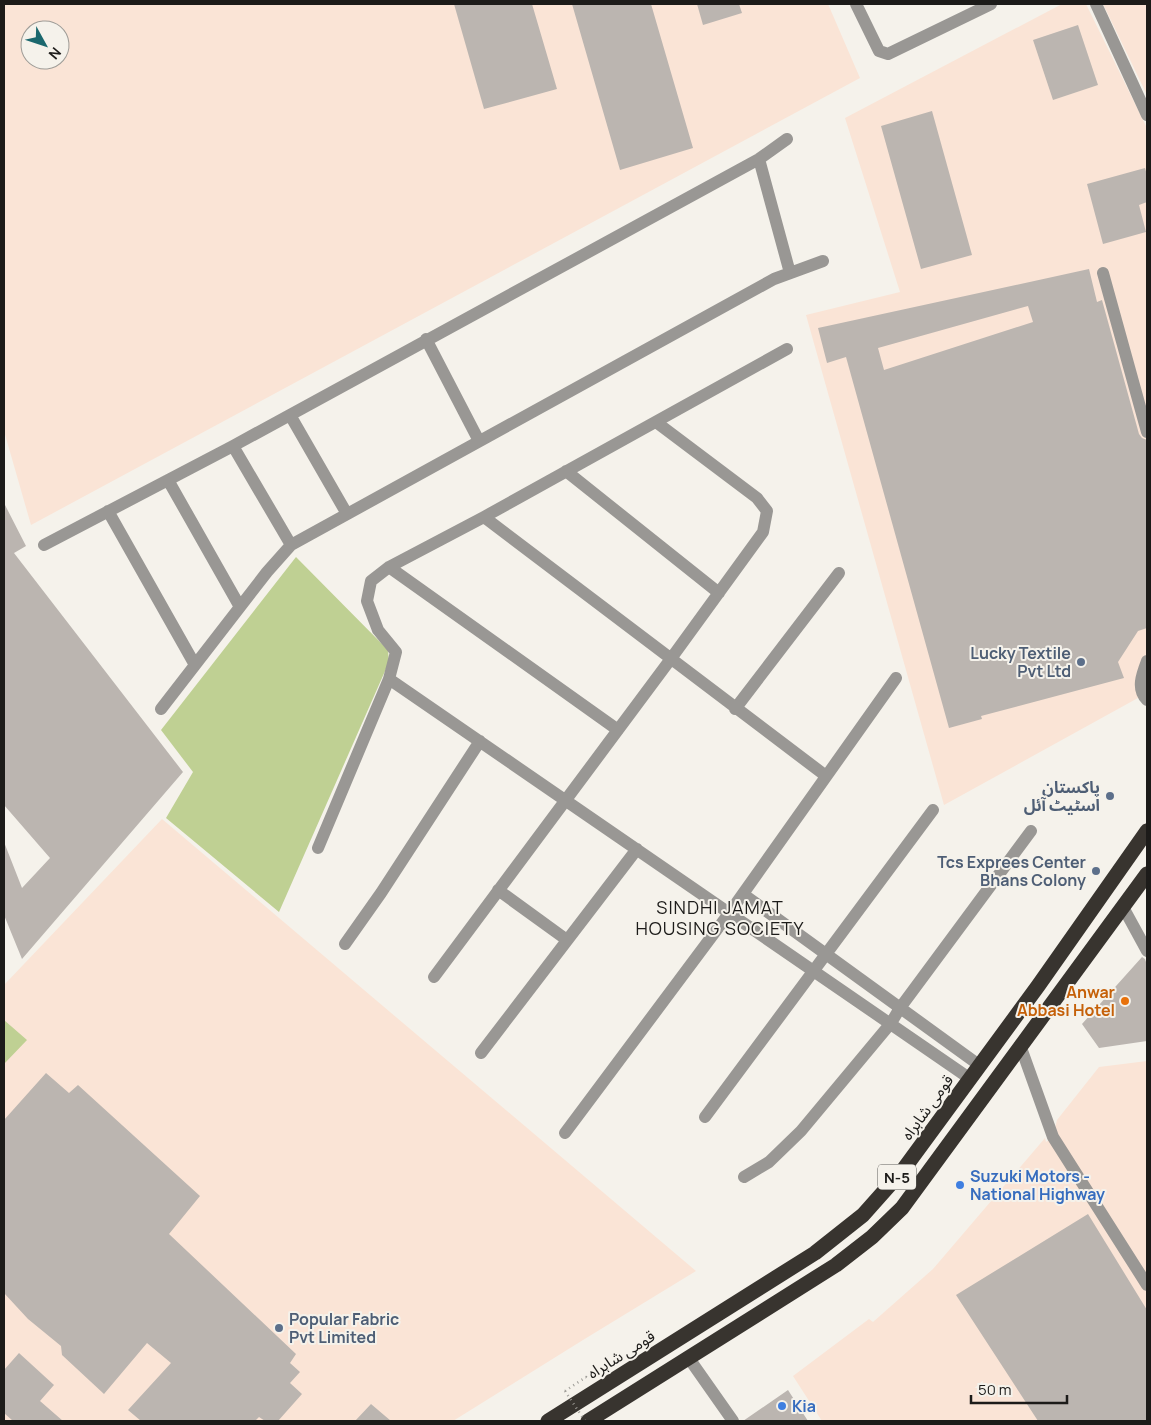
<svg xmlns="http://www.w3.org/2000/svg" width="1151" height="1425" font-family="Manrope,'Noto Sans Arabic',sans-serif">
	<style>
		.industrial { fill: #fae4d6; fill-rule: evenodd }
		.green { fill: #bfd093 }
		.building { fill: #bbb5b0; fill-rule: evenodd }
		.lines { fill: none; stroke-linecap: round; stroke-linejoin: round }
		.path { stroke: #9e9c97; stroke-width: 2.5; stroke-dasharray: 1 4; stroke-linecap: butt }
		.minor { stroke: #999794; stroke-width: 12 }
		.highway { stroke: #38342f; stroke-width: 15 }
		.path-bridge { stroke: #9e9c97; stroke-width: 2.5; stroke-dasharray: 1 4; stroke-linecap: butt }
		.service-dot { fill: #5c6f8a; stroke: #f5f2eb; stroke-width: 2 }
		.food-dot { fill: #e8710a; stroke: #f5f2eb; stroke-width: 2 }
		.shop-dot { fill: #3f7fe0; stroke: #f5f2eb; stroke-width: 2 }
		.labels { text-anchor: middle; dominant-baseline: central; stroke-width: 4; stroke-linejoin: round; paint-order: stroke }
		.shield { fill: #f5f2eb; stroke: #5d5c58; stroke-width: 1 }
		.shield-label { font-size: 15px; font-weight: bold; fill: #1c1b19 }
		.service-label { font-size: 16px; font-weight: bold; fill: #4e5e75; stroke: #f5f2eb; text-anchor: end }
		.food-label { font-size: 16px; font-weight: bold; fill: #c56008; stroke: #f5f2eb; text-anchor: end }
		.street-label { font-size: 16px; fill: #1c1b19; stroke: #f5f2eb }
		.shop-label { font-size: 16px; font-weight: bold; fill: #366cbe; stroke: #f5f2eb; text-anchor: start }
		.neighbourhood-label { font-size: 18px; letter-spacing: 1px; fill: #1c1b19; stroke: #f5f2eb }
	</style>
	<rect width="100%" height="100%" fill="#f5f2eb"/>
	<path class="industrial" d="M4,4h824l32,74 -829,447 -27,-94zM30,30h30v30h-30z
		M1062,4h24l61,124v565l-203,112 -138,-490 94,-23 -55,-174z
		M1103,4h44v91z
		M162,819l534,452 -113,69 -130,81h-449v-436z
		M1147,1061v360h-325l-29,-45 76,-57 4,3 60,-53 112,-131 1,4 12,-8 -3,-6 2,-8 42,-53z"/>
	<path class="green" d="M296,557l92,93 1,12 -110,250 -113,-94 27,-46 -32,-42z
		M4,1020l23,20 -23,24z"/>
	<path class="building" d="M454,4h78l25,85 -73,20z
		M572,4h79l42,144 -73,22z
		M697,4h42l3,9 -39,12z
		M1078,25l20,60 -45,15 -20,-60z
		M932,111l40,144 -51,14 -40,-143z
		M1145,168l2,7v27l-8,3 7,27 -43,12 -16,-60z
		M1089,269l8,33 5,-2 37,134 3,4 5,2v188l-9,3 -20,31 6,16 -143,38 1,3 -33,9 -103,-371 -19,6 -9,-35zM1028,306l5,16 -149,48 -6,-22z
		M4,503l22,43 -12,7 169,219 -161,187 -18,-44v-73l18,46 28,-30 -46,-53z
		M1142,957l3,2 2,6v76l-48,7 -17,-24z
		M46,1073l23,20 9,-8 122,111 -31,38 127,120 -6,9 10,9 -10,11 12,11 -24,27h-13l-6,-4 -4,4h-114l-13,-11 43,-47 -24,-20 -43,51 -42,-39 -1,-9 -33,-27 -24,-26v-173z
		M1088,1214l59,96v111h-109l-82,-126z
		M19,1353l35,32 -14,16 23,20h-50l-9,-8v-43z
		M788,1390l20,31h-65z
		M371,1404l20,17h-36z"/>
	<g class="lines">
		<path class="path" d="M565,1391l21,-14 2,2"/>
		<path class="minor" d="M856,4l23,47 9,3 103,-50
			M1096,4l51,111
			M759,159l31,114
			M1103,273l44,159
			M426,339l53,102
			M290,415l57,99
			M233,446l58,99
			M566,471l153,122
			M168,480l72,127
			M108,511l87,154
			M484,517l342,259
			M44,545l189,-99 526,-287 28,-20
			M389,567l229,163
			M1147,661c-5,13 -11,28 0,39
			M389,679l580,399
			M161,709l106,-137 24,-27 483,-266 49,-18
			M735,709l104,-136
			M318,848l71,-169 7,-27 -18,-22 -11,-29 4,-20 18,-14 95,-50 303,-168
			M498,890l69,50
			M743,894l236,171
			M1123,907l24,44
			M345,944l36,-51 99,-152
			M434,977l236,-317 93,-128 4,-21 -10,-13 -101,-76
			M1020,1045l33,92 94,148
			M481,1053l156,-204
			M705,1117l228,-307
			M565,1133l165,-221 166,-234
			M744,1177l25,-15 32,-31 90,-108 9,-15 131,-177
			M688,1357l45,64"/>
		<path class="highway" d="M548,1421l267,-168 48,-38 40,-45 135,-184 109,-155
			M588,1421l248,-156 36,-28 30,-29 245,-334"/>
		<path class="path-bridge" d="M565,1391l20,30"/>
	</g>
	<g class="service-dot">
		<circle cx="1081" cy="662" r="5"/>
		<circle cx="1110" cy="796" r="5"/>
		<circle cx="1096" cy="871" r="5"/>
		<circle cx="279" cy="1328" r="5"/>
	</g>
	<circle class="food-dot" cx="1125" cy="1001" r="5"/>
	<g class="shop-dot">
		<circle cx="960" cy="1185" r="5"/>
		<circle cx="782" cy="1406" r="5"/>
	</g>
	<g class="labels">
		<rect class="shield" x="878" y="1164.5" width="38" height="25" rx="4"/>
		<g class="shield-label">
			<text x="897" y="1177">N-5</text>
		</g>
		<g class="service-label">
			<text x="1071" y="653">Lucky Textile<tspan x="1071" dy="18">Pvt Ltd</tspan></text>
			<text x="1100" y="787">پاکستان<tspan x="1100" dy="18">اسٹیٹ آئل</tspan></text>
			<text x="1086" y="862">Tcs Exprees Center<tspan x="1086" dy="18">Bhans Colony</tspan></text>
			<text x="289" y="1319" text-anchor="start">Popular Fabric<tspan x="289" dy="18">Pvt Limited</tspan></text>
		</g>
		<g class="food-label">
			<text x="1115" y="992">Anwar<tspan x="1115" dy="18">Abbasi Hotel</tspan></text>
		</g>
		<g class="street-label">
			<text transform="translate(927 1107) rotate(-54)">قومی شاہراہ</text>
			<text transform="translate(621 1354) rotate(-32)">قومی شاہراہ</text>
		</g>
		<g class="shop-label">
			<text x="970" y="1176">Suzuki Motors -<tspan x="970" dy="18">National Highway</tspan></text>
			<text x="792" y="1406">Kia</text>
		</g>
		<g class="neighbourhood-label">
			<text x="720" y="907">SINDHI JAMAT<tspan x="720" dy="21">HOUSING SOCIETY</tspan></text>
		</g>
	</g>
	<rect width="1151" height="1425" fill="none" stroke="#1c1b19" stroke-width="10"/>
	<g transform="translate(45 45) rotate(130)"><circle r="24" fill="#f5f2eb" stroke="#9e9c97"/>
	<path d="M0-4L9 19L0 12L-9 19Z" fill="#1b686e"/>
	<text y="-8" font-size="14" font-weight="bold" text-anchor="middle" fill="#1c1b19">N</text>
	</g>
	<path d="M971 1395v8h96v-8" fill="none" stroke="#1c1b19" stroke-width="2.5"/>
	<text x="978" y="1395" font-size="15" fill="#1c1b19" stroke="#f5f2eb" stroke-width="4" paint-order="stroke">50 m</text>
</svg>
